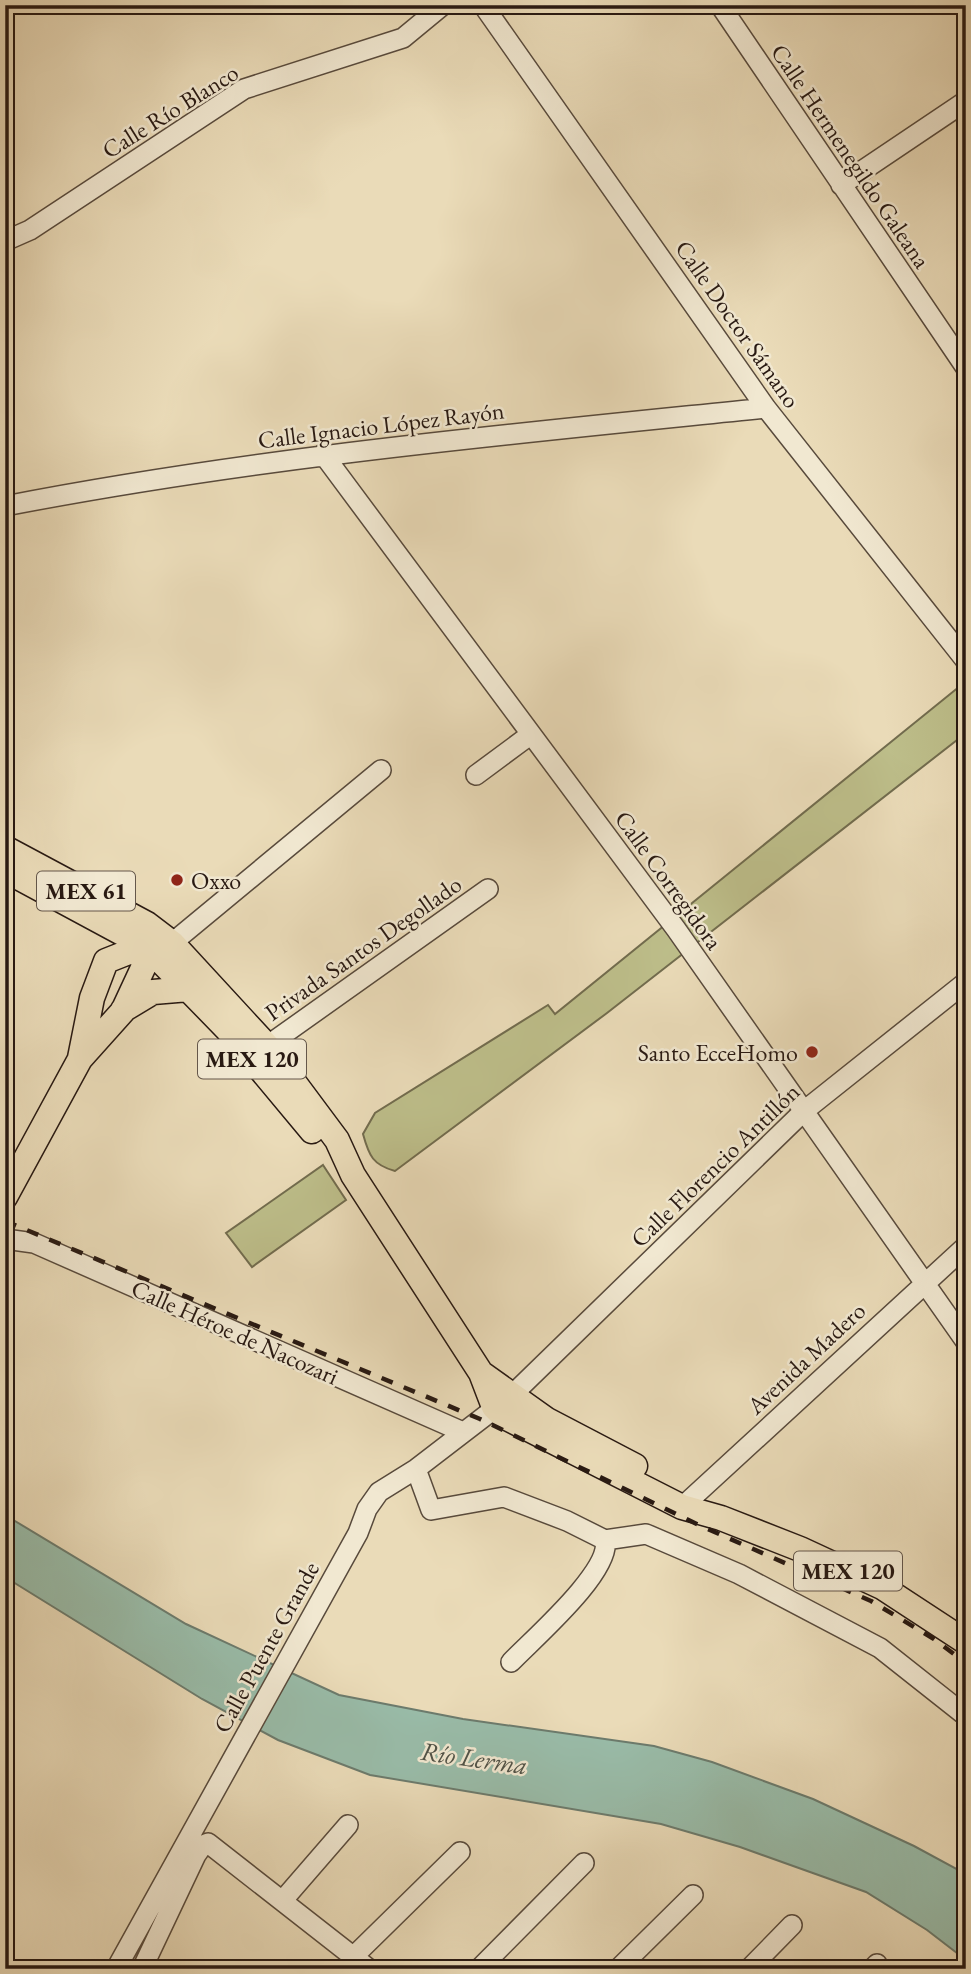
<svg xmlns="http://www.w3.org/2000/svg" width="971" height="1974" font-family="'EB Garamond',serif">
	<style>
		.green { fill: #bdbe8a; stroke: #726c4e; stroke-width: 2 }
		.water { fill: #99bca9; stroke: #6c7b6d; stroke-width: 2 }
		.lines { fill: none; stroke-linecap: round; stroke-linejoin: round }
		.minor-casing { stroke: #584a3c; stroke-width: 22 }
		.major-casing { stroke: #281912; stroke-width: 27 }
		.minor { stroke: #f1e8d1; stroke-width: 19 }
		.major { stroke: #eadbb8; stroke-width: 24 }
		.rail { stroke: #281912; stroke-width: 4.5; stroke-dasharray: 12 12; stroke-linecap: butt }
		.poi-dot { fill: #8f2418; stroke: #f1e8d1; stroke-width: 2.5 }
		.labels { text-anchor: middle; dominant-baseline: central; stroke-width: 5; stroke-linejoin: round; paint-order: stroke }
		.shield { fill: #f1e8d1; stroke: #64574b; stroke-width: 2 }
		.shield-label { font-size: 23px; font-weight: bold; fill: #281912 }
		.street-label { font-size: 24px; fill: #281912; stroke: #f1e8d1 }
		.poi-label { font-size: 24px; fill: #281912; stroke: #f1e8d1; text-anchor: start }
		.water-label { font-size: 26px; font-style: italic; fill: #505247; stroke: #f1e8d1 }
	</style>
	<rect width="100%" height="100%" fill="#eadbb8"/>
	<filter id="stains"><feTurbulence type="fractalNoise" baseFrequency=".00286" numOctaves="4"/><feColorMatrix values="0 0 0 0 .2 0 0 0 0 .09 0 0 0 0 .02 0 0 0 .5 -.17"/></filter>
	<radialGradient id="worn" r=".72"><stop offset=".6" stop-color="#630" stop-opacity="0"/><stop offset="1" stop-color="#630" stop-opacity=".3"/></radialGradient>
	<path class="green" d="M965,682l1,51 -359,280 -212,158c-22,-6 -26,-15 -32,-37l12,-21 173,-108 7,9z
		M323,1165l23,35 -94,67 -26,-34z"/>
	<path class="water" d="M5,1515l181,109 153,71 124,24 191,27 58,16 101,37 101,47 52,28v86l-39,-30 -61,-38 -126,-45 -79,-23 -291,-49 -92,-35 -76,-41 -197,-122z"/>
	<g class="lines">
		<defs>
			<path id="minor" d="M483,5l283,403 200,253
				M720,5l246,363
				M841,185l125,-84
				M5,241l25,-11 214,-141 159,-51 40,-33
				M323,454l353,475 290,413
				M5,506c252,-49 506,-72 761,-98
				M476,775l54,-40
				M172,943l209,-173
				M267,1046l221,-157
				M5,1239l29,4 429,189
				M416,1469l15,41 73,-13 63,24 38,19 41,-6 93,40 141,74 86,68
				M682,1507l284,-261
				M511,1662c22,-23 101,-91 94,-122
				M283,1900l65,-75
				M354,1956l106,-104
				M116,1969l242,-436 9,-24 12,-17 37,-23 95,-73 293,-285 162,-129
				M142,1969l54,-114 7,-10 5,-2 161,126
				M479,1969l105,-106
				M618,1969l75,-74
				M749,1969l43,-44
				M872,1969l5,-5"/>
			<path id="major" d="M5,848l142,76 25,19 95,103 70,94 16,35 128,198 13,34 9,9 179,91 39,11 79,31 82,38 84,55
				M5,870l141,76 81,83 85,102
				M123,1010l30,-18 36,-3
				M80,1058l12,-60 14,-37 48,-19
				M5,1197l75,-138 43,-48 20,-43 3,-31
				M481,1373l66,47 88,46"/>
		</defs>
		<use href="#minor" class="minor-casing"/>
		<use href="#major" class="major-casing"/>
		<use href="#minor" class="minor"/>
		<use href="#major" class="major"/>
		<path class="rail" d="M5,1221l475,198 221,107 170,75 63,38 32,24"/>
	</g>
	<g class="poi-dot">
		<circle cx="177" cy="880" r="7"/>
		<circle cx="812" cy="1052" r="7"/>
	</g>
	<g class="labels">
		<g class="shield">
			<rect x="37" y="871.5" width="98" height="39" rx="5"/>
			<rect x="198" y="1039.5" width="108" height="39" rx="5"/>
			<rect x="794" y="1551.5" width="108" height="39" rx="5"/>
		</g>
		<g class="shield-label">
			<text x="86" y="891">MEX 61</text>
			<text x="252" y="1059">MEX 120</text>
			<text x="848" y="1571">MEX 120</text>
		</g>
		<g class="street-label">
			<text transform="translate(170 111) rotate(-32)">Calle Río Blanco</text>
			<text transform="translate(851 156) rotate(56)">Calle Hermenegildo Galeana</text>
			<text transform="translate(738 324) rotate(55)">Calle Doctor Sámano</text>
			<text transform="translate(381 425) rotate(-7)">Calle Ignacio López Rayón</text>
			<text transform="translate(669 880) rotate(54)">Calle Corregidora</text>
			<text transform="translate(363 948) rotate(-35)">Privada Santos Degollado</text>
			<text transform="translate(715 1165) rotate(-44)">Calle Florencio Antillón</text>
			<text transform="translate(235 1332) rotate(24)">Calle Héroe de Nacozari</text>
			<text transform="translate(806 1358) rotate(-43)">Avenida Madero</text>
			<text transform="translate(266 1647) rotate(-61)">Calle Puente Grande</text>
		</g>
		<g class="poi-label">
			<text x="191" y="880">Oxxo</text>
			<text x="798" y="1052" text-anchor="end">Santo EcceHomo</text>
		</g>
		<g class="water-label">
			<text transform="translate(474 1758) rotate(8)">Río Lerma</text>
		</g>
	</g>
	<rect width="971" height="1974" fill="none" stroke="#eadbb8" stroke-width="28"/>
	<rect x="7" y="7" width="957" height="1960" fill="none" stroke="#281912" stroke-width="3.5"/>
	<rect x="14" y="14" width="943" height="1946" fill="none" stroke="#281912" stroke-width="2"/>
	<rect width="100%" height="100%" filter="url(#stains)"/>
	<rect width="100%" height="100%" fill="url(#worn)"/>
</svg>
